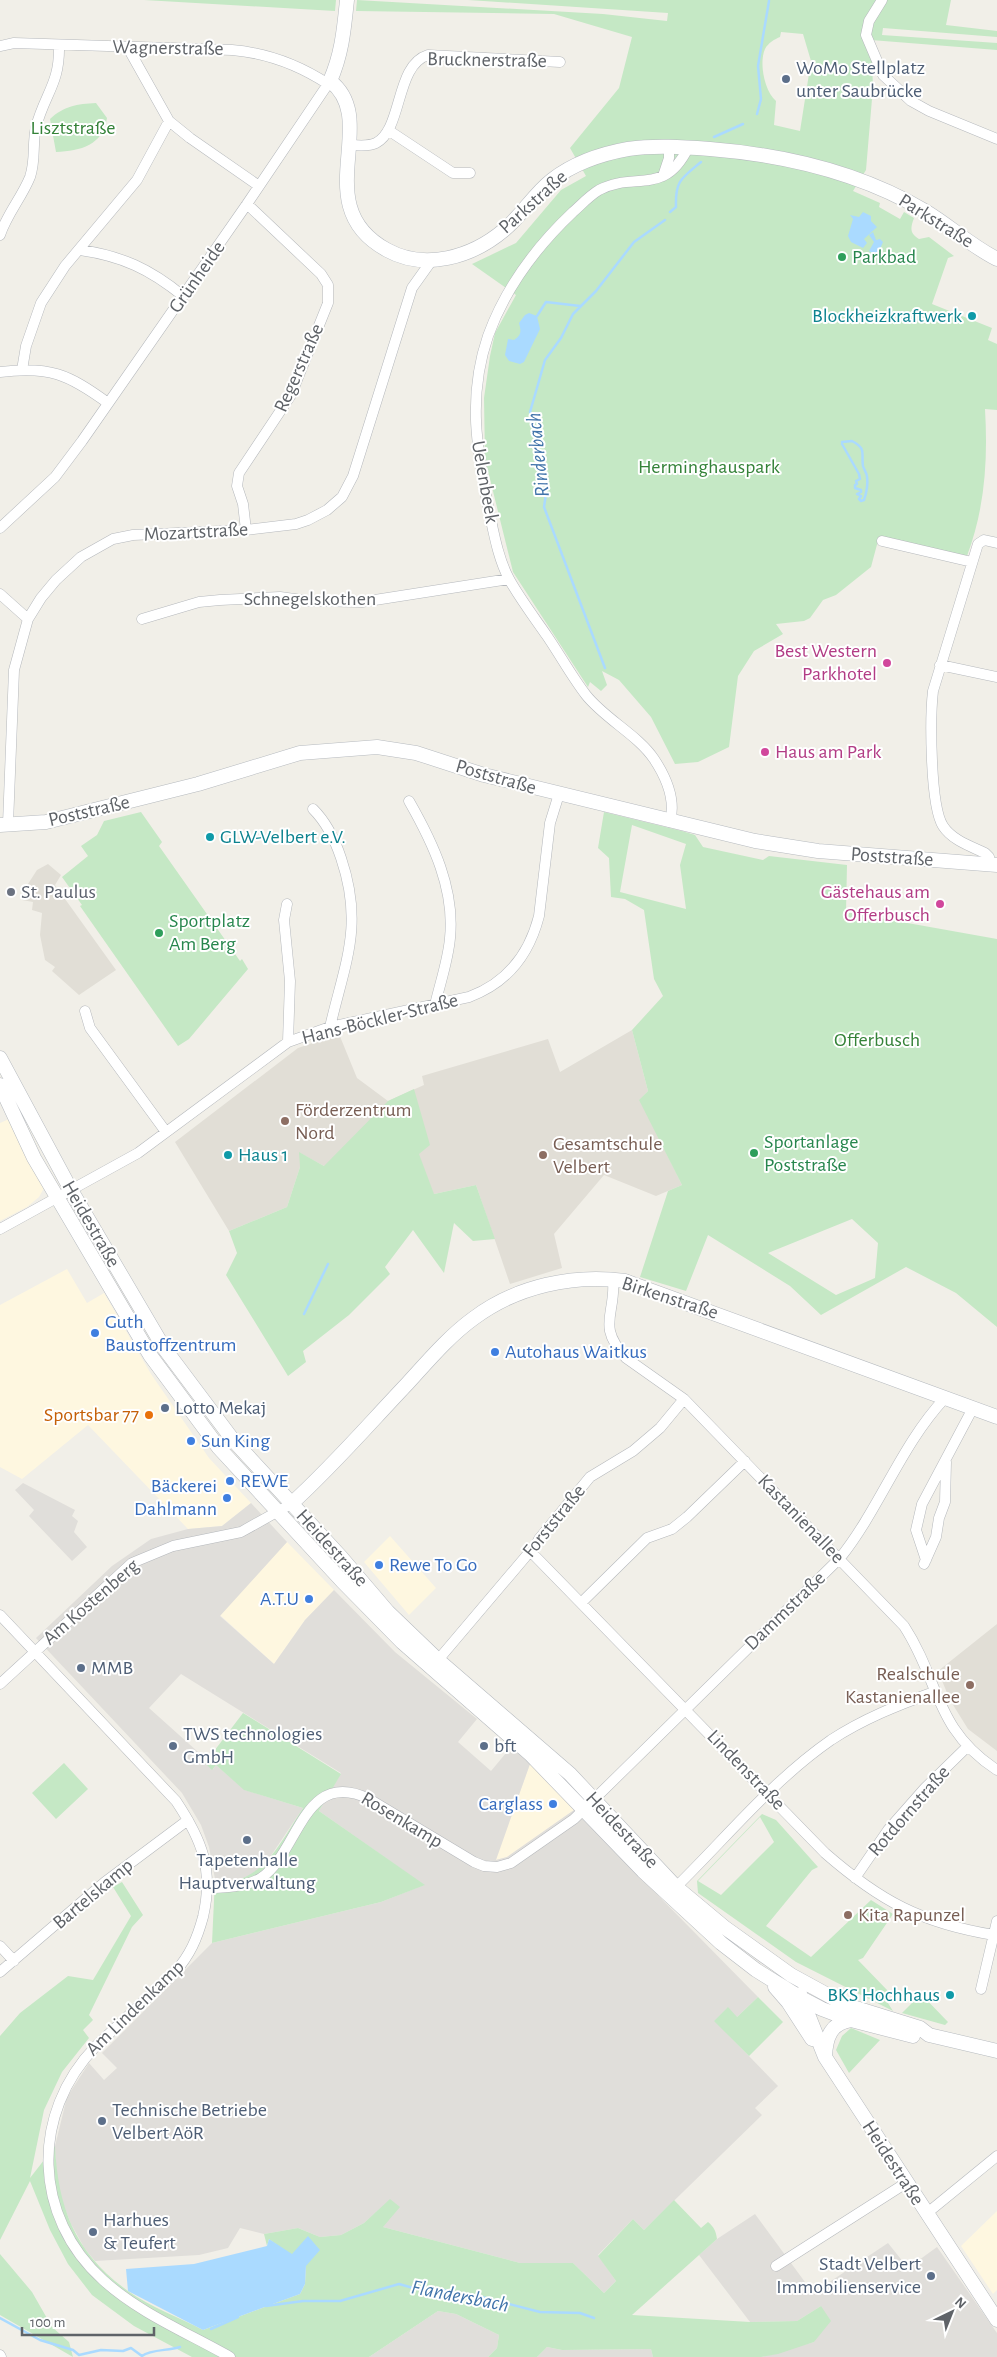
<svg xmlns="http://www.w3.org/2000/svg" width="997" height="2357" font-family="'Alegreya Sans',sans-serif">
	<style>
		.commercial { fill: #fef7e0 }
		.industrial { fill: #e0deda }
		.education { fill: #e1ded6 }
		.green { fill: #c5e8c5; fill-rule: evenodd }
		.water { fill: #aadaff }
		.lines { fill: none; stroke-linecap: round; stroke-linejoin: round }
		.stream { stroke: #aadaff; stroke-width: 2.5 }
		.street-casing { stroke: #b5b8bc; stroke-width: 11 }
		.secondary-casing { stroke: #b6babf; stroke-width: 15 }
		.street { stroke: #fff; stroke-width: 10 }
		.secondary { stroke: #fff; stroke-width: 14 }
		.service-dot { fill: #5c6f8a; stroke: #fff; stroke-width: 2 }
		.leisure-dot { fill: #2e9e5b; stroke: #fff; stroke-width: 2 }
		.culture-dot { fill: #0f9aa8; stroke: #fff; stroke-width: 2 }
		.hotel-dot { fill: #d1479c; stroke: #fff; stroke-width: 2 }
		.worship-dot { fill: #6b7280; stroke: #fff; stroke-width: 2 }
		.education-dot { fill: #8d6e63; stroke: #fff; stroke-width: 2 }
		.shop-dot { fill: #3f7fe0; stroke: #fff; stroke-width: 2 }
		.food-dot { fill: #e8710a; stroke: #fff; stroke-width: 2 }
		.labels { text-anchor: middle; dominant-baseline: central; stroke-width: 4; stroke-linejoin: round; paint-order: stroke }
		.street-label { font-size: 20px; fill: #5f6368; stroke: #fff }
		.service-label { font-size: 20px; fill: #4e5e75; stroke: #fff; text-anchor: start }
		.park-label { font-size: 20px; fill: #348238; stroke: #fff }
		.leisure-label { font-size: 20px; fill: #27864d; stroke: #fff; text-anchor: start }
		.culture-label { font-size: 20px; fill: #0d838f; stroke: #fff; text-anchor: end }
		.hotel-label { font-size: 20px; fill: #b23c85; stroke: #fff; text-anchor: end }
		.worship-label { font-size: 20px; fill: #5b616d; stroke: #fff; text-anchor: start }
		.education-label { font-size: 20px; fill: #785e54; stroke: #fff; text-anchor: start }
		.shop-label { font-size: 20px; fill: #366cbe; stroke: #fff; text-anchor: start }
		.food-label { font-size: 20px; fill: #c56008; stroke: #fff; text-anchor: end }
		.water-label { font-size: 21px; font-style: italic; fill: #4174aa; stroke: #fff }
	</style>
	<rect width="100%" height="100%" fill="#f1efe8"/>
	<path class="commercial" d="M9,1119l35,69 -5,9 -12,10 -27,14v-98z
		M67,1269l20,34 17,-10 47,81 58,84 42,45 -29,23 -34,3 -100,-104 -66,54 -22,-12v-162z
		M390,1536l46,52 -27,27 -45,-53z
		M287,1542l47,48 -29,30 -31,44 -54,-49z
		M530,1764l44,46 -67,47 -12,3z
		M997,2211v79l-4,4 -32,-48z"/>
	<path class="industrial" d="M23,1483l52,27 -3,6 6,5 -4,11 13,15 -15,14 -43,-45 5,-6 -19,-20z
		M251,1503l36,39 -67,74 54,48 31,-44 29,-30 61,62 82,67 -19,23 33,29 20,-24 19,17 -34,96 11,-3 67,-47 184,187 -21,20 -22,4 63,65 -23,22 7,7 -118,115 -11,-11 -35,36 18,26 -12,12 -31,-30h-53l-137,-36 7,-27 -26,23 -23,12 -21,2 -22,-9 -34,6 -24,-6 -12,20 -29,7 -104,6 -10,-12 -14,-25 -11,-28 -4,-20 -1,-30 12,-49 22,-34 15,17 13,-12 -15,-15 110,-110 169,-41 43,-17 -105,-74 22,-38 -160,-99 -32,34 58,52 -2,3 8,6 3,-4 29,25 58,18 -37,55 -8,8 -15,8 -23,4 -5,-4 -6,-32 -8,-22 -19,-32 -146,-155 76,-72 39,-27 37,-10 34,-3z
		M755,2214l58,79 75,-50 20,25 29,-21 60,86v24h-236l53,-15 7,-36 -24,15 -47,1 -51,-67 18,-16z
		M438,2311l18,3 43,21 -2,13 -9,9h-119z
		M547,2347l15,3 89,-1 2,8h-116z"/>
	<path class="education" d="M48,864l13,11 -6,10 61,85 -37,25 -27,-24 3,-4 -10,-7 -5,-25 2,-22 -10,-3 1,-8 -11,-2 4,-13 11,-17z
		M632,1030l16,61 -8,9 42,85 -26,11 -52,-21 -50,59 8,34 -52,16 -34,-99 -42,9 -110,-28 -24,-13v14l-13,40 -58,24 -54,-89 123,-94 41,-14 18,44 31,23 36,-16 -2,-9 126,-37 12,33z
		M997,1624v127l-29,-22 -18,-29 -12,-29z"/>
	<path class="green" d="M144,0h192l-1,11z
		M357,0l246,14 64,7 1,-8 -200,-13h483l-5,25 51,6v6l-114,-9 -1,7 115,8v7l-126,-10 2,47 -7,83 -13,21 27,12 -1,4 21,12 4,-7 10,6c-4,11 -4,15 5,21l10,-2 25,19 -6,2 -16,46 60,24 -4,12 9,4v66l-12,-1c3,51 0,99 -18,147l-88,-19 -8,30 -35,28 -13,5 -13,18 -6,3 -28,3 7,10 -29,17 -16,25 -9,71 -31,15 -23,2 -24,-47 -32,-37 -17,-9 5,14 -6,6 -11,-9 -2,5 -75,-115 -28,-113 -1,-61 6,-42 5,-23 21,-38 -44,-31 44,-21 45,-53 25,-14 -16,-28 49,-60 13,-51 -78,-23 -198,-3zM781,32l22,2 8,27 -11,70 -26,-6 2,-24c-12,-10 -17,-39 -11,-52 3,-6 10,-10 15,-12z
		M96,103l11,15c-4,27 -26,33 -51,34l-6,-33c14,-13 27,-15 46,-16z
		M141,812l21,30 -3,4 81,115 2,-2 6,10 -59,70 -11,7 -98,-140 2,-1 -20,-28 26,-21 -7,-10 16,-11 7,-14z
		M604,812l78,19 13,4 8,12 60,13 6,-4 78,9 -1,47 151,27v388l-41,-34 -50,-26 -85,48 -31,-29 -82,-51 -22,56 -46,-14 28,-86 14,-6 -43,-85 9,-9 -16,-61 31,-34 -9,-17 -10,-69 -19,-11 -14,-2 -2,-39 -11,-10zM632,825l54,19 -6,21 6,44 -66,-17zM852,1219l26,24 -3,35 -39,17 -68,-42z
		M414,1089l16,56 -11,9 15,40 42,-9 19,54 -22,2 -19,-18 -10,50 -31,-43 -28,37 5,7 -41,41 -46,36 3,11 -18,14 -62,-101 11,-22 -8,-22 58,-24 13,-40 -1,-15 25,14 64,-65z
		M243,1713l98,61 -22,37 106,74 -44,17 -169,41 3,-64c7,5 11,4 19,2 35,-9 50,-45 69,-73l-59,-18 -28,-25 -4,5 -7,-7z
		M64,1763l24,26 -32,30 -24,-26z
		M762,1814l14,6 42,47 -6,3 -46,56 45,31 60,-57 22,14 -30,44 -5,2 30,31 -2,9 7,11 -97,-49 -98,-69 -1,-12zM760,1817l14,25 -53,53 -23,-14z
		M122,1882l21,33 -11,12 -43,88 4,5 -10,10 6,8 -27,34 -18,38 -14,68 25,-32c3,62 20,107 73,145 22,16 51,26 75,39l97,-36 5,-10 1,-18 -37,-27 -2,7 -3,-12 34,-6 22,9 21,-2 23,-12 26,-24 10,8 -17,20 137,36h53l31,30 12,-12 -18,-25 35,-37 11,11 30,-30 27,28 7,-6c6,5 8,9 9,17l-85,76 118,7 47,-1 24,-15 10,15 -17,21 -36,12 -17,3h-108l-2,-8 -89,1 -15,-3 -10,10h-49l9,-9 2,-13 -43,-21 -18,-3 -69,46h-177l-58,-31 -42,-31 -24,-31 -18,-34 -20,-49 -30,59v-204l20,-23 48,-37 25,4 38,-64 -18,-29z
		M921,1994l27,28 -3,3 -43,-12z
		M758,1997l25,25 -34,34 -35,-35 14,-14 9,10z
		M851,2028l29,12 -31,33 -13,-23 6,-14z
		M0,2254l32,38 20,35 17,15 4,15 -73,-42z"/>
	<path class="water" d="M863,212l8,4v5l6,6 -13,12 3,4 -4,5 -12,-6 -3,-6 5,-17 -3,-4 9,2z
		M873,232l3,8 4,-1 3,3 -6,14 -8,-5 5,-9 -5,-7z
		M529,313l8,3 3,13 -16,33 -4,2 -11,-3 -4,-6 3,-16 6,1c8,-5 7,-9 5,-17l6,-8z
		M308,2236l12,14 -14,16 -1,18 -5,10 -97,36 -75,-39 -2,-22 68,-5 73,-18 2,-7 23,15z"/>
	<g class="lines">
		<path class="stream" d="M757,114l4,-15 -3,-33 11,-65
			M714,137l29,-13
			M670,212l6,-5c-1,-27 6,-29 25,-45
			M537,316l9,-14 34,4
			M842,442l10,-1c15,8 9,12 11,25 1,4 4,7 4,11 1,7 -1,17 -3,23l-3,1 -2,-2 2,-3 -4,-2 4,-2v-2l-6,-2v-3l2,-1 -1,-3 4,-2 -1,-5 -17,-30
			M605,668l-61,-161 2,-13 -1,-17 -7,-17 -3,-31 -5,-17 15,-52 16,-22 12,-24 23,-23 38,-49 31,-22
			M304,1314l24,-50
			M266,2306l37,-5h37l59,-17 14,4h24l26,8h15l62,16 40,1 14,5
			M0,2318l40,22 33,10 6,5 22,-5 22,1 8,-3 11,8c9,-7 26,-5 38,-9
			M211,2329l27,-12"/>
		<defs>
			<path id="street" d="M882,0l-13,21 -3,14 17,40 28,26 18,10 68,28
				M0,46l14,-3 218,7c36,3 67,15 96,34
				M128,48l41,73 21,17 69,48
				M388,130l65,43h17
				M349,145c9,0 19,2 27,-2 27,-14 19,-78 52,-88l132,7
				M663,176l6,-18v-11
				M0,235c7,-21 22,-38 30,-58 6,-17 2,-34 6,-50 9,-34 24,-43 23,-82
				M80,250c42,6 70,19 103,46
				M22,370l4,-24 15,-43 24,-37 72,-86 32,-59
				M0,372c50,-6 68,2 108,31
				M0,528l55,-51 27,-36 165,-237 83,-123
				M246,530l-3,-26 -6,-18 2,-13 52,-78 37,-92v-18l-7,-11 -74,-70
				M882,541l90,21
				M0,594l28,25
				M142,619l57,-17 21,-2 60,-3 29,4 53,1 147,-23
				M940,665l57,12
				M409,801c24,42 46,88 41,137 -2,23 -10,45 -15,67
				M313,809c14,14 22,31 28,49 23,68 4,104 -11,169
				M670,822c6,-22 -4,-45 -16,-63 -16,-24 -49,-40 -68,-64 -14,-18 -26,-40 -39,-59 -13,-19 -27,-37 -38,-57 -11,-21 -15,-45 -20,-68 -12,-61 -22,-114 -1,-175 17,-47 49,-90 85,-124 8,-7 16,-16 26,-22 35,-19 65,7 89,-42
				M8,824l6,-154 14,-51 13,-21 15,-18 25,-23 32,-18 20,-4 113,-5 50,-6 12,-4 19,-10 15,-13 11,-21 59,-188 20,-28
				M991,865l-2,-8 -4,-4c-15,-7 -33,-13 -42,-27 -13,-20 -13,-109 -10,-135l45,-147 6,-4 13,3
				M287,904l-3,16 6,61 -2,61
				M85,1011l5,17 76,104
				M0,1229l138,-76 150,-111 42,-15 139,-30c38,-14 60,-42 70,-81l11,-93 9,-29
				M613,1280c3,35 -17,45 13,78l58,41 220,227c36,55 30,103 93,144
				M532,1553l293,300c55,48 96,70 169,82
				M926,1560l-10,-30 6,-26 51,-96
				M924,1564l12,-27 3,-19 6,-16 1,-40
				M582,1602l65,-64 25,-9 15,-12 58,-56
				M0,1615l176,186c26,39 38,69 27,116 -6,22 -13,38 -28,55l-79,74c-66,68 -63,171 7,234 36,33 85,53 127,77
				M438,1660l89,-105 5,-2 7,-14 51,-62 43,-26 27,-23 24,-29
				M0,1684l132,-121 41,-17 68,-14 50,-28
				M855,1878l33,-48 37,-42 42,-41
				M676,1887c50,-49 96,-106 155,-147 32,-21 67,-35 103,-48
				M208,1888c17,0 38,-1 53,-10 38,-25 42,-111 108,-79l105,63 10,4 13,1 14,-4 63,-44 266,-261c40,-50 61,-113 105,-160
				M0,1946l14,15
				M0,1972l105,-90 83,-62
				M981,1989l16,-68
				M926,2214l71,-58
				M776,2266l130,-83
				M0,2355l1,2"/>
			<path id="secondary" d="M347,0c-3,29 -5,54 -17,81 52,40 -24,125 57,169 38,21 85,7 117,-20 18,-15 30,-36 48,-50 22,-17 48,-26 76,-31 27,-4 55,-2 82,0 75,6 149,23 215,62 25,15 46,35 72,48
				M0,825l46,-3 152,-38 102,-31 77,-6 39,6 68,22 271,66 63,10 179,14
				M0,1058l71,132 93,158 69,92 108,117 47,55 50,48 132,114 106,113 48,40 67,48 55,30 74,23 9,7 68,16
				M0,1085l34,73 116,197 69,93 123,133 60,61 128,112 113,117 78,72 35,27 45,28 21,11 29,11 62,16
				M291,1504c41,-37 78,-80 116,-120 21,-23 42,-48 67,-66 43,-32 99,-44 151,-37l372,136
				M775,1987l13,15 24,37
				M800,1994l25,63 172,263
				M825,2056c1,-19 6,-33 26,-36"/>
		</defs>
		<use href="#street" class="street-casing"/>
		<use href="#secondary" class="secondary-casing"/>
		<use href="#street" class="street"/>
		<use href="#secondary" class="secondary"/>
	</g>
	<g class="service-dot">
		<circle cx="786" cy="79" r="5"/>
		<circle cx="165" cy="1408" r="5"/>
		<circle cx="81" cy="1668" r="5"/>
		<circle cx="173" cy="1746" r="5"/>
		<circle cx="484" cy="1746" r="5"/>
		<circle cx="247" cy="1840" r="5"/>
		<circle cx="102" cy="2121" r="5"/>
		<circle cx="93" cy="2232" r="5"/>
		<circle cx="931" cy="2276" r="5"/>
	</g>
	<g class="leisure-dot">
		<circle cx="842" cy="257" r="5"/>
		<circle cx="159" cy="933" r="5"/>
		<circle cx="754" cy="1153" r="5"/>
	</g>
	<g class="culture-dot">
		<circle cx="972" cy="316" r="5"/>
		<circle cx="210" cy="837" r="5"/>
		<circle cx="228" cy="1155" r="5"/>
		<circle cx="950" cy="1995" r="5"/>
	</g>
	<g class="hotel-dot">
		<circle cx="887" cy="663" r="5"/>
		<circle cx="765" cy="752" r="5"/>
		<circle cx="940" cy="904" r="5"/>
	</g>
	<circle class="worship-dot" cx="11" cy="892" r="5"/>
	<g class="education-dot">
		<circle cx="285" cy="1121" r="5"/>
		<circle cx="543" cy="1155" r="5"/>
		<circle cx="970" cy="1685" r="5"/>
		<circle cx="848" cy="1915" r="5"/>
	</g>
	<g class="shop-dot">
		<circle cx="95" cy="1333" r="5"/>
		<circle cx="495" cy="1352" r="5"/>
		<circle cx="191" cy="1441" r="5"/>
		<circle cx="230" cy="1481" r="5"/>
		<circle cx="227" cy="1498" r="5"/>
		<circle cx="379" cy="1565" r="5"/>
		<circle cx="309" cy="1599" r="5"/>
		<circle cx="553" cy="1804" r="5"/>
	</g>
	<circle class="food-dot" cx="149" cy="1415" r="5"/>
	<g class="labels">
		<g class="street-label">
			<text transform="translate(168 48) rotate(1)">Wagnerstraße</text>
			<text transform="translate(487 60) rotate(1)">Brucknerstraße</text>
			<text transform="translate(533 202) rotate(-42)">Parkstraße</text>
			<text transform="translate(936 221) rotate(32)">Parkstraße</text>
			<text transform="translate(197 277) rotate(-55)">Grünheide</text>
			<text transform="translate(299 368) rotate(-66)">Regerstraße</text>
			<text transform="translate(485 482) rotate(80)">Uelenbeek</text>
			<text transform="translate(196 532) rotate(-3)">Mozartstraße</text>
			<text x="310" y="599">Schnegelskothen</text>
			<text transform="translate(496 777) rotate(16)">Poststraße</text>
			<text transform="translate(89 811) rotate(-13)">Poststraße</text>
			<text transform="translate(892 857) rotate(4)">Poststraße</text>
			<text transform="translate(380 1019) rotate(-14)">Hans-Böckler-Straße</text>
			<text transform="translate(91 1224) rotate(60)">Heidestraße</text>
			<text transform="translate(670 1298) rotate(18)">Birkenstraße</text>
			<text transform="translate(801 1519) rotate(46)">Kastanienallee</text>
			<text transform="translate(554 1521) rotate(-51)">Forststraße</text>
			<text transform="translate(332 1548) rotate(48)">Heidestraße</text>
			<text transform="translate(91 1602) rotate(-41)">Am Kostenberg</text>
			<text transform="translate(785 1611) rotate(-44)">Dammstraße</text>
			<text transform="translate(746 1770) rotate(46)">Lindenstraße</text>
			<text transform="translate(909 1811) rotate(-49)">Rotdornstraße</text>
			<text transform="translate(402 1820) rotate(31)">Rosenkamp</text>
			<text transform="translate(622 1830) rotate(47)">Heidestraße</text>
			<text transform="translate(93 1894) rotate(-40)">Bartelskamp</text>
			<text transform="translate(135 2008) rotate(-44)">Am Lindenkamp</text>
			<text transform="translate(893 2163) rotate(57)">Heidestraße</text>
		</g>
		<g class="service-label">
			<text x="796" y="68">WoMo Stellplatz<tspan x="796" dy="23">unter Saubrücke</tspan></text>
			<text x="175" y="1408">Lotto Mekaj</text>
			<text x="91" y="1668">MMB</text>
			<text x="183" y="1734">TWS technologies<tspan x="183" dy="23">GmbH</tspan></text>
			<text x="494" y="1746">bft</text>
			<text x="247" y="1860" text-anchor="middle">Tapetenhalle<tspan x="247" dy="23">Hauptverwaltung</tspan></text>
			<text x="112" y="2110">Technische Betriebe<tspan x="112" dy="23">Velbert AöR</tspan></text>
			<text x="103" y="2220">Harhues<tspan x="103" dy="23">&amp; Teufert</tspan></text>
			<text x="921" y="2264" text-anchor="end">Stadt Velbert<tspan x="921" dy="23">Immobilienservice</tspan></text>
		</g>
		<g class="park-label">
			<text x="73" y="128">Lisztstraße</text>
			<text x="709" y="467">Herminghauspark</text>
			<text x="877" y="1040">Offerbusch</text>
		</g>
		<g class="leisure-label">
			<text x="852" y="257">Parkbad</text>
			<text x="169" y="921">Sportplatz<tspan x="169" dy="23">Am Berg</tspan></text>
			<text x="764" y="1142">Sportanlage<tspan x="764" dy="23">Poststraße</tspan></text>
		</g>
		<g class="culture-label">
			<text x="962" y="316">Blockheizkraftwerk</text>
			<text x="220" y="837" text-anchor="start">GLW-Velbert e.V.</text>
			<text x="238" y="1155" text-anchor="start">Haus 1</text>
			<text x="940" y="1995">BKS Hochhaus</text>
		</g>
		<g class="hotel-label">
			<text x="877" y="651">Best Western<tspan x="877" dy="23">Parkhotel</tspan></text>
			<text x="775" y="752" text-anchor="start">Haus am Park</text>
			<text x="930" y="892">Gästehaus am<tspan x="930" dy="23">Offerbusch</tspan></text>
		</g>
		<g class="worship-label">
			<text x="21" y="892">St. Paulus</text>
		</g>
		<g class="education-label">
			<text x="295" y="1110">Förderzentrum<tspan x="295" dy="23">Nord</tspan></text>
			<text x="553" y="1144">Gesamtschule<tspan x="553" dy="23">Velbert</tspan></text>
			<text x="960" y="1674" text-anchor="end">Realschule<tspan x="960" dy="23">Kastanienallee</tspan></text>
			<text x="858" y="1915">Kita Rapunzel</text>
		</g>
		<g class="shop-label">
			<text x="105" y="1322">Guth<tspan x="105" dy="23">Baustoffzentrum</tspan></text>
			<text x="505" y="1352">Autohaus Waitkus</text>
			<text x="201" y="1441">Sun King</text>
			<text x="240" y="1481">REWE</text>
			<text x="217" y="1486" text-anchor="end">Bäckerei<tspan x="217" dy="23">Dahlmann</tspan></text>
			<text x="389" y="1565">Rewe To Go</text>
			<text x="299" y="1599" text-anchor="end">A.T.U</text>
			<text x="543" y="1804" text-anchor="end">Carglass</text>
		</g>
		<g class="food-label">
			<text x="139" y="1415">Sportsbar 77</text>
		</g>
		<g class="water-label">
			<text transform="translate(538 455) rotate(-96)">Rinderbach</text>
			<text transform="translate(460 2296) rotate(11)">Flandersbach</text>
		</g>
	</g>
	<g transform="translate(952 2312) rotate(43)" stroke="#ffffff" stroke-width="4" paint-order="stroke">
	<path d="M0-4L9 19L0 12L-9 19Z" fill="#5f6368"/>
	<text y="-8" font-size="14" font-weight="bold" text-anchor="middle" fill="#5f6368">N</text>
	</g>
	<path d="M22 2327v8h132v-8" fill="none" stroke="#5f6368" stroke-width="2.5"/>
	<text x="30" y="2327" font-size="15" fill="#5f6368" stroke="#ffffff" stroke-width="4" paint-order="stroke">100 m</text>
</svg>
